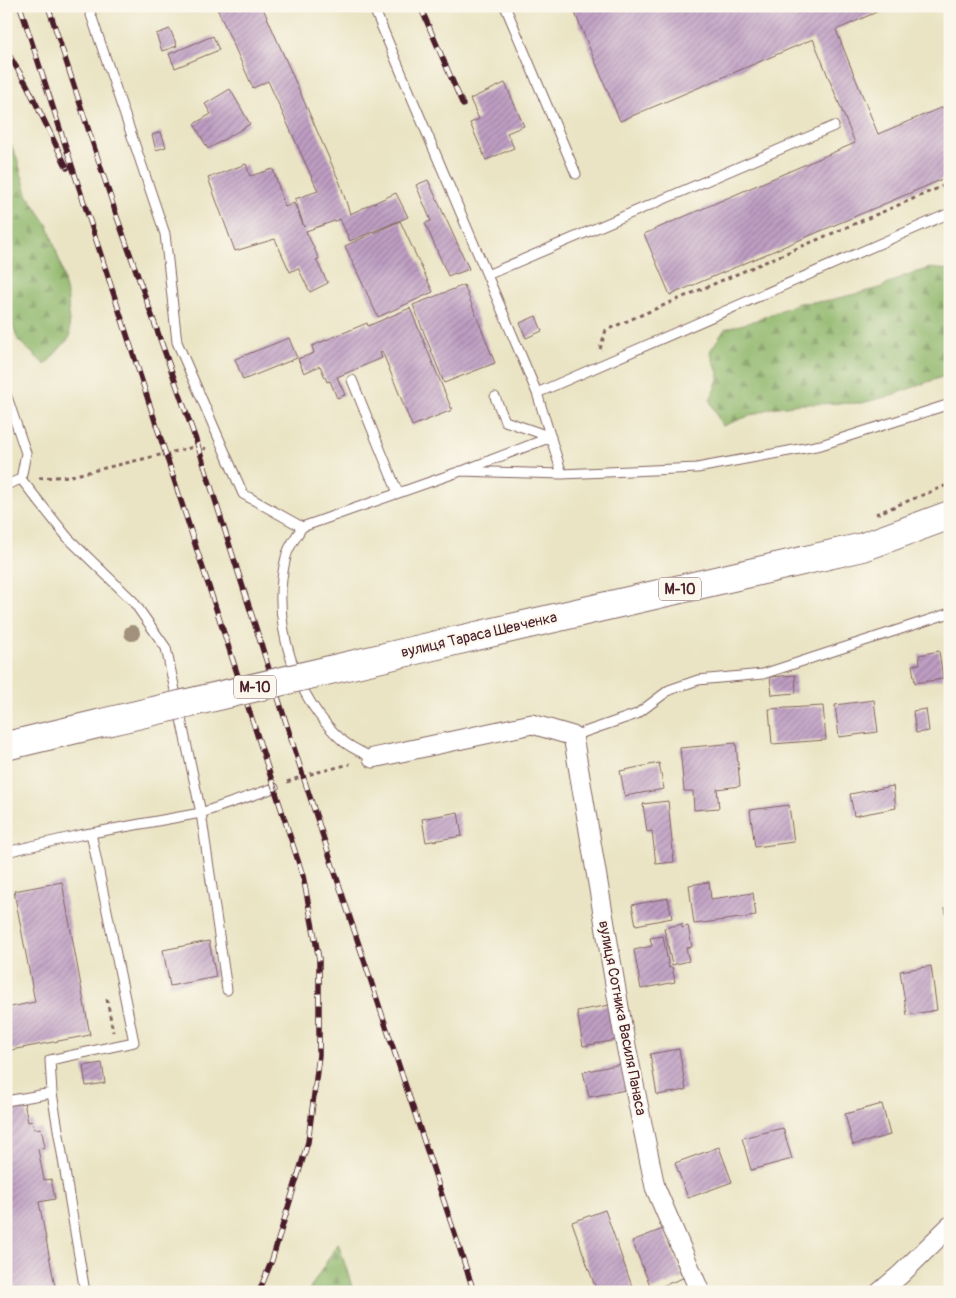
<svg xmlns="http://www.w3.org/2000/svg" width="956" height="1298" font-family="Pangolin,sans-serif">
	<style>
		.forest { fill: url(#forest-firs); stroke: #6d6b4c }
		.building { fill: url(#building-hatch) }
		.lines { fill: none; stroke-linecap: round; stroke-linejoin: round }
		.service-casing { stroke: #826461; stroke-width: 11 }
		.minor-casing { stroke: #826461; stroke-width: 21 }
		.primary-casing { stroke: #826461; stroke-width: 30 }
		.path { stroke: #826461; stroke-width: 3; stroke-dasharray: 4 4; stroke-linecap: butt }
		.service { stroke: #fff; stroke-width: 9 }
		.minor { stroke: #fff; stroke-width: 19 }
		.primary { stroke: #fff; stroke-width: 28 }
		.rail-casing { stroke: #4a1f2b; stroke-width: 5.5 }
		.rail { stroke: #fbf7ec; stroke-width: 4; stroke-dasharray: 11; stroke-linecap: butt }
		.primary-bridge-casing { stroke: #826461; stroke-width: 30; stroke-linecap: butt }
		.primary-bridge { stroke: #fff; stroke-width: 28 }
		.tree { fill: #a1917b }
		.labels { text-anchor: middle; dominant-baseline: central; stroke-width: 4; stroke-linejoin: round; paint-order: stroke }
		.shield { fill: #fbf7ec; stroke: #7f6065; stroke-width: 1 }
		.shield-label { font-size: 14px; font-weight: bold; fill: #4a1f2b }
		.street-label { font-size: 15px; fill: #4a1f2b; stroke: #fbf7ec }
	</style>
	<defs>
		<pattern id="forest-firs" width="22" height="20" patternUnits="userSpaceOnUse" patternTransform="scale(1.25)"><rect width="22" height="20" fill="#90b76c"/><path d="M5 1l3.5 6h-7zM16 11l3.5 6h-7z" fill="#789459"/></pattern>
		<pattern id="building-hatch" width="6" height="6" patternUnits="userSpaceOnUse" patternTransform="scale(1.25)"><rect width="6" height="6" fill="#be9ec3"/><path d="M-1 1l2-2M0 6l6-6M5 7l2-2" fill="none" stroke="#9c809f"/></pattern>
	</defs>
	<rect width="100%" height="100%" fill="#fbf7ec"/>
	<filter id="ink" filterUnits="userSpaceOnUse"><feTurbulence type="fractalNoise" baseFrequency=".02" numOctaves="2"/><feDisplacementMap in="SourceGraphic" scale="10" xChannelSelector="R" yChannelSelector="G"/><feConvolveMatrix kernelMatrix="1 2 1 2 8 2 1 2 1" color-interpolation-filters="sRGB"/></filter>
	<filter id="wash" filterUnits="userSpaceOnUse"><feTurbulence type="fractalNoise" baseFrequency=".0096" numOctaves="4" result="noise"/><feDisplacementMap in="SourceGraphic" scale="20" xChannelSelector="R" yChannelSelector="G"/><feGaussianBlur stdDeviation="1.12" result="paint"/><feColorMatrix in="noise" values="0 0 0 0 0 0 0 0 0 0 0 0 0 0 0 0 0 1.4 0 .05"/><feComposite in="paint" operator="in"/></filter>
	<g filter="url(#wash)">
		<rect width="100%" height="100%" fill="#eae4c4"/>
		<path class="forest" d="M6,134l11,24 10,36 21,32 12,36 8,37 2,38 -25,28 -27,-25 -12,-35z
			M930,268l20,2v104l-61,22 -27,7 -62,1 -29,4 -49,18 -12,-25 9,-25 -9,-25 15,-22 26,-7 48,-19 27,-2 54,-13 24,-12z
			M338,1243l16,49h-46z"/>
		<g id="blocks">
			<path class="building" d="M216,6h46l78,177 10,31 46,-21 12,24 -58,24 -10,-22 -34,12 13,28 -3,1 12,23 -18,9 -12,-24 -8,4 -15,-33 -40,12 -27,-73 38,-14 4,12 23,-7 12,38 9,-4 10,24 -9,-28 23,-8 -50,-110 -15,7z
				M572,6h318l-54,24 42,104 72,-30v72l-280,119 -26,-61 211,-91 -42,-104 -193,82z
				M170,29l7,17 -15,5 -6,-17z
				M213,36l6,14 -44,18 -6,-14z
				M505,83l19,43 -17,7 7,15 -28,12 -16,-37 9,-4 -9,-20z
				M230,89l20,35 -42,25 -14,-25 17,-10 -6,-10z
				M161,132l5,15 -10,3 -4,-15z
				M428,180l41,89 -13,5 -1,-1 -7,3 -23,-53 6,-2 -15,-36z
				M400,221l33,71 -55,25 -33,-71z
				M464,285l31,78 -51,20 -31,-78z
				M410,308l42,102 -40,16 -30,-75 -2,1 2,6 -45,19 8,18 -8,3 -7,-17 -3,1 -7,-16 -16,7 -6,-14 16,-6 -2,-7 55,-23 1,3z
				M536,316l6,15 -16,7 -6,-15z
				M289,338l8,20 -54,22 -8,-21z
				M939,651l4,28 -28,4 -3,-18 8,-1 -1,-9z
				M795,675l1,18 -24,2 -2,-18z
				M874,700l4,32 -39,5 -4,-32z
				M823,706l3,34 -54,4 -3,-35z
				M926,709l3,22 -13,2 -3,-22z
				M736,743l4,43 -23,3 2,19 -25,2 -1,-19h-9l-4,-43z
				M659,763l5,26 -39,7 -5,-25z
				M893,786l3,22 -42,8 -4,-22z
				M668,801l6,61 -18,2 -4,-33 -5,1 -4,-28z
				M789,805l5,37 -39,5 -5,-37z
				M458,812l4,24 -36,6 -4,-23z
				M62,882l28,153 -84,16v-43l29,-6 -21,-111z
				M709,882l2,17 42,-6 3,23 -62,8 -5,-39z
				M668,898l4,20 -36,7 -4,-20z
				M950,907v24h-1l-4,-23z
				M682,924v4l6,-2 4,21 -6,1 3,13 -17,4 -8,-37z
				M663,936l6,32 3,-1 3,15 -34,7 -7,-39 18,-4 -2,-8z
				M209,941l7,36 -46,9 -7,-36z
				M931,966l6,44 -30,5 -7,-44z
				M610,1005l7,35 -34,6 -6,-35z
				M679,1049l7,41 -29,5 -7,-41z
				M102,1063l3,20 -19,3 -3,-20z
				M621,1064l5,26 -37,7 -6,-25z
				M24,1102l4,20 4,-1 2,8 7,-1 4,19 -7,2 6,31 7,-1 4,20 -16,3 17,90h-50v-186z
				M882,1104l8,31 -37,10 -8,-31z
				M783,1128l9,31 -41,11 -9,-32z
				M719,1147l13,35 -44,16 -13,-35z
				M605,1210l29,82h-37l-25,-70z
				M663,1229l20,49 -31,12 -20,-49z"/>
		</g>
	</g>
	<g filter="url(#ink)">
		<use href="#blocks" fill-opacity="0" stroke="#826461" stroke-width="1"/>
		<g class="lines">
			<defs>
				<path id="service" d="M88,6l77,228 12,108 66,152 59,33
					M373,6l164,387 25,81
					M505,6l71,168
					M487,275l347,-149
					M352,380l46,113
					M537,393l413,-180
					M6,394l20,59 -5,26 -15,6
					M495,397l10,24 46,16
					M465,470l86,-33
					M21,479l47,59 65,63 33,47 35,165 26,177
					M573,736l64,-22 32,-24 29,-10 65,-6 187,-61
					M373,758c-10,-5 -22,-10 -30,-17 -49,-43 -73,-121 -57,-184 2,-10 11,-21 16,-30l159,-56 101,3 135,-6 124,-23 129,-41
					M6,852l74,-17 121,-22 73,-25
					M6,1101l46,-8
					M85,1292l-33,-199 -2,-33 84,-18 -43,-209"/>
				<path id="minor" d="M373,758l159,-34 41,12 50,295 32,156 45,105
					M880,1292l20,-17 50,-49"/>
				<path id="primary" d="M407,652l456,-105 87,-32
					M6,746l96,-23"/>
			</defs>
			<use href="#service" class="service-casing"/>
			<use href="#minor" class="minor-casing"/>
			<use href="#primary" class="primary-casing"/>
			<path class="path" d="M600,349l6,-19 344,-147
				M39,478l32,-2 127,-30 8,3
				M876,514l74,-30
				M287,782l16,-6 47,-12
				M107,999l6,33"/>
			<use href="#service" class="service"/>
			<use href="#minor" class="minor"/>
			<use href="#primary" class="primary"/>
			<defs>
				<path id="rail" d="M20,6l283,870 16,83v96l-11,87 -36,118 -13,32
					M48,6l69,211 81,229 105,330 171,516
					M420,6l43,99
					M6,50l21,35 40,83"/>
			</defs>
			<use href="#rail" class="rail-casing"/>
			<use href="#rail" class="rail"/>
			<defs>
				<path id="primary-bridge" d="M102,723l305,-71"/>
			</defs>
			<use href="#primary-bridge" class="primary-bridge-casing"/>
			<use href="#primary-bridge" class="primary-bridge"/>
		</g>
		<circle class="tree" cx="132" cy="633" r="8"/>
	</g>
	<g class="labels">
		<g class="shield">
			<rect x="659" y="577.5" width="42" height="23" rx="4"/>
			<rect x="234" y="675.5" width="42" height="23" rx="4"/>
		</g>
		<g class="shield-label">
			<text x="680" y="589">М-10</text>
			<text x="255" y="687">М-10</text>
		</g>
		<g class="street-label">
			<text transform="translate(479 635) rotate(-13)">вулиця Тараса Шевченка</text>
			<text transform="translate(622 1018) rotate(79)">вулиця Сотника Василя Панаса</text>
		</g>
	</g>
	<rect width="956" height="1298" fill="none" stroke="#fbf7ec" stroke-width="25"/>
</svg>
